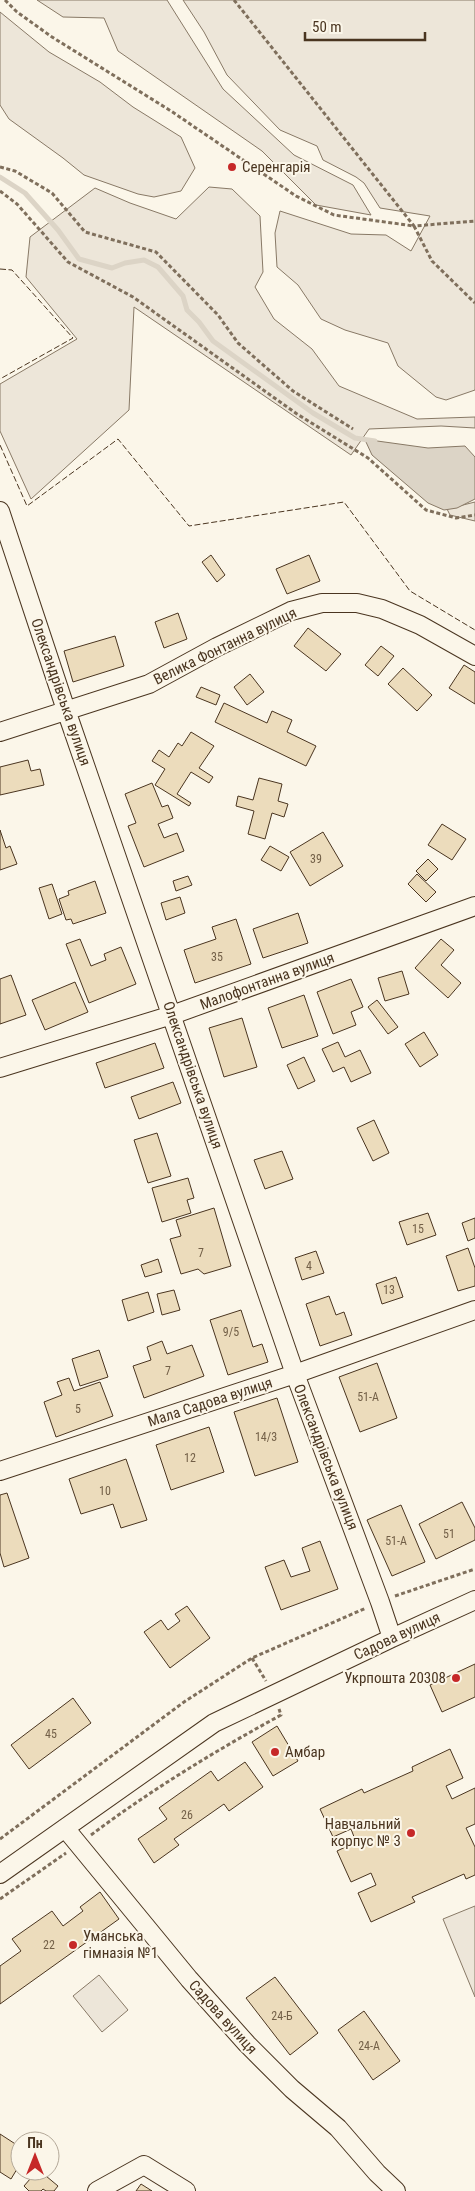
<svg xmlns="http://www.w3.org/2000/svg" width="475" height="2191" font-family="'Roboto Condensed',sans-serif">
	<style>
		.green { fill: #ede6d9; stroke: #887966 }
		.water { fill: #dcd4c6; stroke: #887966 }
		.lines { fill: none; stroke-linecap: round; stroke-linejoin: round }
		.stream { stroke: #dcd4c6; stroke-width: 5 }
		.building { fill: #ecdcbc; stroke: #4a3520 }
		.minor-casing { stroke: #4a3520; stroke-width: 20 }
		.path { stroke: #7f6f5c; stroke-width: 3; stroke-dasharray: 4 2.5; stroke-linecap: butt }
		.minor { stroke: #fbf6e9; stroke-width: 18 }
		.fence { stroke: #4a3520; stroke-width: 1; stroke-dasharray: 6 2.5; stroke-linecap: butt }
		.poi-dot { fill: #c62828; stroke: #fbf6e9; stroke-width: 2 }
		.labels { text-anchor: middle; dominant-baseline: central; stroke-width: 4; stroke-linejoin: round; paint-order: stroke }
		.number-label { font-size: 12px; fill: #725f47 }
		.poi-label { font-size: 15px; fill: #4a3520; stroke: #fbf6e9; text-anchor: start }
		.street-label { font-size: 15px; fill: #4a3520; stroke: #fbf6e9 }
	</style>
	<rect width="100%" height="100%" fill="#fbf6e9"/>
	<path class="green" d="M37,0h130l56,89 71,66 59,30 18,30 -55,-10 -54,-54 -144,-100 -14,-33 -41,-1z
		M183,0h292v390l-29,10 -10,-3 -38,-31 -10,-23 -43,-13 -24,-11 -23,-34 -21,-18 -2,-34 5,-22 71,23 35,1 25,16 19,-35 -50,-8 -16,-25 -8,-6 -33,-17 -6,-14 -37,-16 -53,-55 -23,-43z
		M0,12l49,40 51,30 33,25 48,30 14,31 -14,23 -27,6 -16,-3 -54,-19 -21,-17 -54,-39 -9,-14z
		M209,187l23,2 28,27 3,56 -8,15 19,32 38,30 27,37 78,33 58,-2v11l-34,-2 -72,3 -18,26 -217,-148 -5,103 -98,89 -31,-68v-47l77,-45 -51,-62 4,-40 65,-49 35,15 46,16z
		M475,502v19l-25,-6 -3,-6z
		M475,1906v91l-32,-78z
		M99,1975l29,35 -26,22 -29,-36z"/>
	<path class="water" d="M370,440l58,8 37,-2 10,11v42l-18,9 -13,2 -16,-7 -56,-48 -6,-13z"/>
	<g class="lines">
		<path class="stream" d="M0,177l25,16 33,37 21,29 33,9 13,-5 19,-3 14,7 25,29 4,14 12,12 14,19 100,72 42,25 20,3"/>
	</g>
	<path class="building" d="M211,555l14,20 -8,7 -15,-20z
		M309,555l11,26 -33,13 -11,-25z
		M178,613l9,26 -23,9 -9,-26z
		M308,628l33,26 -15,17 -32,-25z
		M115,636l9,30 -51,16 -9,-31z
		M381,646l13,10 -16,20 -13,-11z
		M464,665l11,7v32l-26,-16z
		M403,668l29,27 -15,16 -29,-27z
		M250,674l14,18 -17,13 -13,-18z
		M201,687l19,8 -4,10 -20,-8z
		M224,703l43,20 5,-12 20,9 -5,12 29,14 -10,20 -91,-44z
		M191,732l23,14 -15,22 14,9 -4,6 -18,-11 -14,22 14,9 -2,3 -34,-21 10,-16 -13,-8 7,-11 10,7 9,-14 4,3z
		M28,760l3,11 9,-2 4,16 -44,10v-28z
		M259,778l23,6 -4,17 10,3 -4,13 -12,-4 -7,26 -17,-5 6,-23 -18,-5 2,-10 15,4z
		M152,783l10,24 6,-2 5,13 -15,6 6,14 13,-5 7,18 -40,16 -16,-41 8,-3 -11,-29z
		M442,824l24,15 -14,21 -24,-15z
		M0,830l6,18 4,-2 7,18 -17,6z
		M323,832l20,34 -33,20 -20,-34z
		M270,846l19,11 -8,14 -20,-11z
		M428,859l10,10 -12,12 -10,-10z
		M417,874l19,18 -10,10 -18,-18z
		M188,876l4,9 -16,6 -3,-10z
		M95,881l11,32 -33,11 -2,-5 -5,1 -7,-21 10,-4 -1,-4z
		M52,884l10,30 -13,5 -10,-31z
		M180,897l5,16 -19,7 -5,-17z
		M298,913l10,30 -45,15 -10,-29z
		M236,919l15,45 -56,19 -11,-33 32,-11 -4,-12z
		M80,939l11,27 15,-6 -2,-6 17,-7 15,37 -47,19 -23,-59z
		M441,939l13,11 -13,15 20,18 -13,15 -33,-30z
		M402,971l7,23 -24,7 -7,-23z
		M11,975l15,40 -26,9v-45z
		M351,979l12,28 -12,5 5,13 -23,9 -16,-42z
		M75,982l13,30 -43,18 -13,-30z
		M304,995l14,41 -36,12 -14,-40z
		M377,1000l21,27 -10,7 -20,-27z
		M242,1018l15,49 -33,10 -15,-49z
		M424,1032l14,23 -18,12 -15,-23z
		M338,1042l7,15 15,-7 11,23 -20,9 -7,-15 -11,5 -11,-23z
		M155,1043l9,25 -59,20 -9,-25z
		M304,1057l11,24 -17,8 -11,-24z
		M173,1082l8,21 -42,16 -8,-22z
		M374,1120l15,33 -16,8 -16,-33z
		M157,1133l14,43 -23,7 -14,-43z
		M282,1151l11,28 -28,10 -11,-29z
		M188,1178l6,20 -7,2 4,13 -29,9 -10,-34z
		M214,1208l17,58 -27,8 -6,-5 -17,5 -11,-35 11,-3 -5,-16z
		M428,1213l8,22 -29,10 -8,-23z
		M475,1218v20l-7,3 -6,-18z
		M468,1248l7,20v18l-17,5 -12,-35z
		M316,1251l8,22 -22,7 -7,-22z
		M158,1259l4,13 -17,5 -4,-12z
		M396,1277l7,20 -21,7 -6,-20z
		M174,1290l6,20 -18,5 -5,-21z
		M148,1292l6,20 -26,9 -6,-21z
		M329,1296l7,19 8,-3 8,23 -32,11 -14,-42z
		M241,1310l12,37 9,-3 6,18 -40,13 -18,-55z
		M162,1341l5,13 25,-9 12,31 -60,22 -11,-32 18,-6 -4,-13z
		M99,1350l9,27 -28,9 -8,-27z
		M377,1363l20,55 -37,14 -21,-55z
		M69,1378l5,13 26,-9 13,34 -57,21 -12,-35 18,-7 -5,-13z
		M277,1398l21,64 -43,14 -21,-64z
		M209,1427l15,45 -53,18 -15,-45z
		M126,1459l21,61 -26,8 -8,-24 -32,10 -12,-35z
		M7,1493l22,65 -25,9 -4,-14v-58z
		M462,1502l13,26v12l-39,19 -17,-35z
		M401,1505l24,57 -33,14 -25,-56z
		M320,1541l18,48 -57,21 -16,-43 19,-7 7,17 19,-6 -8,-23z
		M187,1606l23,32 -40,30 -26,-36 17,-12 7,10 12,-9 -5,-7z
		M475,1664v33l-33,15 -12,-27z
		M73,1698l18,25 -62,46 -18,-24z
		M277,1726l21,35 -25,15 -21,-34z
		M450,1749l13,29 -17,8 6,13 23,-11v36l-9,4 9,19v28l-9,4 -2,-5 -52,23 3,5 -44,20 -13,-29 18,-8 -5,-12 -20,9 -14,-31 19,-9 -5,-13 -18,8 -13,-28 42,-20 2,4 49,-22 -1,-4z
		M245,1762l18,25 -34,24 -5,-7 -50,35 5,6 -25,18 -16,-24 29,-20 -8,-11 52,-37 7,10z
		M100,1892l19,27 -119,85v-38l21,-15 -9,-12 40,-28 11,15 20,-15 -3,-4z
		M275,1977l43,56 -28,22 -44,-57z
		M364,2011l36,50 -27,19 -35,-50z
		M0,2134l20,13v17l-9,15 -11,-7z
		M37,2171h3l18,15 -4,5h-8l-3,-2 -2,2h-12l-5,-5z
		M141,2184l11,7h-16z"/>
	<g class="lines">
		<defs>
			<path id="minor" d="M0,511l66,199 229,664 85,228 12,36
				M0,732l149,-48 68,-37 74,-36 31,-8h35l25,6 38,16 55,31
				M0,1068l172,-53 303,-109
				M0,1471l295,-97 180,-64
				M65,1828l124,151 58,65 45,45 46,39 39,45 19,18
				M0,1874l214,-151 178,-85 83,-38
				M97,2191l47,-26 42,26"/>
		</defs>
		<use href="#minor" class="minor-casing"/>
		<path class="path" d="M5,0l12,12 35,25 119,74 125,85 38,19 80,11 18,35 43,42
			M234,0l180,226 61,-5
			M0,167l15,4 37,22 33,39 71,20 62,63 20,28 55,48 60,38
			M0,191l17,13 51,58 65,35 164,117 71,44 58,52 30,8 19,-3
			M395,1596l80,-27
			M252,1658l14,23
			M91,1835c60,-45 124,-84 190,-120l-2,-6
			M0,1839l184,-137 68,-44 114,-50
			M0,1899l66,-46"/>
		<use href="#minor" class="minor"/>
		<path class="fence" d="M0,269l12,1 61,68 -73,41
			M0,445l27,61 91,-67 71,87 155,-24 66,89 65,39"/>
	</g>
	<g class="poi-dot">
		<circle cx="232" cy="167" r="5"/>
		<circle cx="456" cy="1678" r="5"/>
		<circle cx="275" cy="1752" r="5"/>
		<circle cx="411" cy="1833" r="5"/>
		<circle cx="73" cy="1945" r="5"/>
	</g>
	<g class="labels">
		<g class="number-label">
			<text x="316" y="859">39</text>
			<text x="217" y="957">35</text>
			<text x="418" y="1229">15</text>
			<text x="201" y="1253">7</text>
			<text x="309" y="1266">4</text>
			<text x="389" y="1290">13</text>
			<text x="231" y="1332">9/5</text>
			<text x="168" y="1371">7</text>
			<text x="368" y="1397">51-А</text>
			<text x="78" y="1409">5</text>
			<text x="266" y="1437">14/3</text>
			<text x="190" y="1458">12</text>
			<text x="105" y="1491">10</text>
			<text x="449" y="1534">51</text>
			<text x="396" y="1541">51-А</text>
			<text x="51" y="1734">45</text>
			<text x="187" y="1815">26</text>
			<text x="49" y="1945">22</text>
			<text x="282" y="2016">24-Б</text>
			<text x="369" y="2046">24-А</text>
		</g>
		<g class="poi-label">
			<text x="242" y="167">Серенгарія</text>
			<text x="446" y="1678" text-anchor="end">Укрпошта 20308</text>
			<text x="285" y="1752">Амбар</text>
			<text x="401" y="1824" text-anchor="end">Навчальний<tspan x="401" dy="17">корпус № 3</tspan></text>
			<text x="83" y="1936">Уманська<tspan x="83" dy="17">гімназія №1</tspan></text>
		</g>
		<g class="street-label">
			<text transform="translate(225 646) rotate(-26)">Велика Фонтанна вулиця</text>
			<text transform="translate(61 692) rotate(71)">Олександрівська вулиця</text>
			<text transform="translate(267 981) rotate(-20)">Малофонтанна вулиця</text>
			<text transform="translate(193 1075) rotate(71)">Олександрівська вулиця</text>
			<text transform="translate(210 1402) rotate(-18)">Мала Садова вулиця</text>
			<text transform="translate(326 1457) rotate(69)">Олександрівська вулиця</text>
			<text transform="translate(397 1636) rotate(-25)">Садова вулиця</text>
			<text transform="translate(223 2017) rotate(48)">Садова вулиця</text>
		</g>
	</g>
	<g transform="translate(35 2156)"><circle r="24" fill="#fbf6e9" stroke="#b4a999"/>
	<path d="M0-4L9 19L0 12L-9 19Z" fill="#c62828"/>
	<text y="-8" font-size="14" font-weight="bold" text-anchor="middle" fill="#4a3520">Пн</text>
	</g>
	<path d="M305 32v8h120v-8" fill="none" stroke="#4a3520" stroke-width="2.5"/>
	<text x="312" y="32" font-size="15" fill="#4a3520" stroke="#fbf6e9" stroke-width="4" paint-order="stroke">50 m</text>
</svg>
